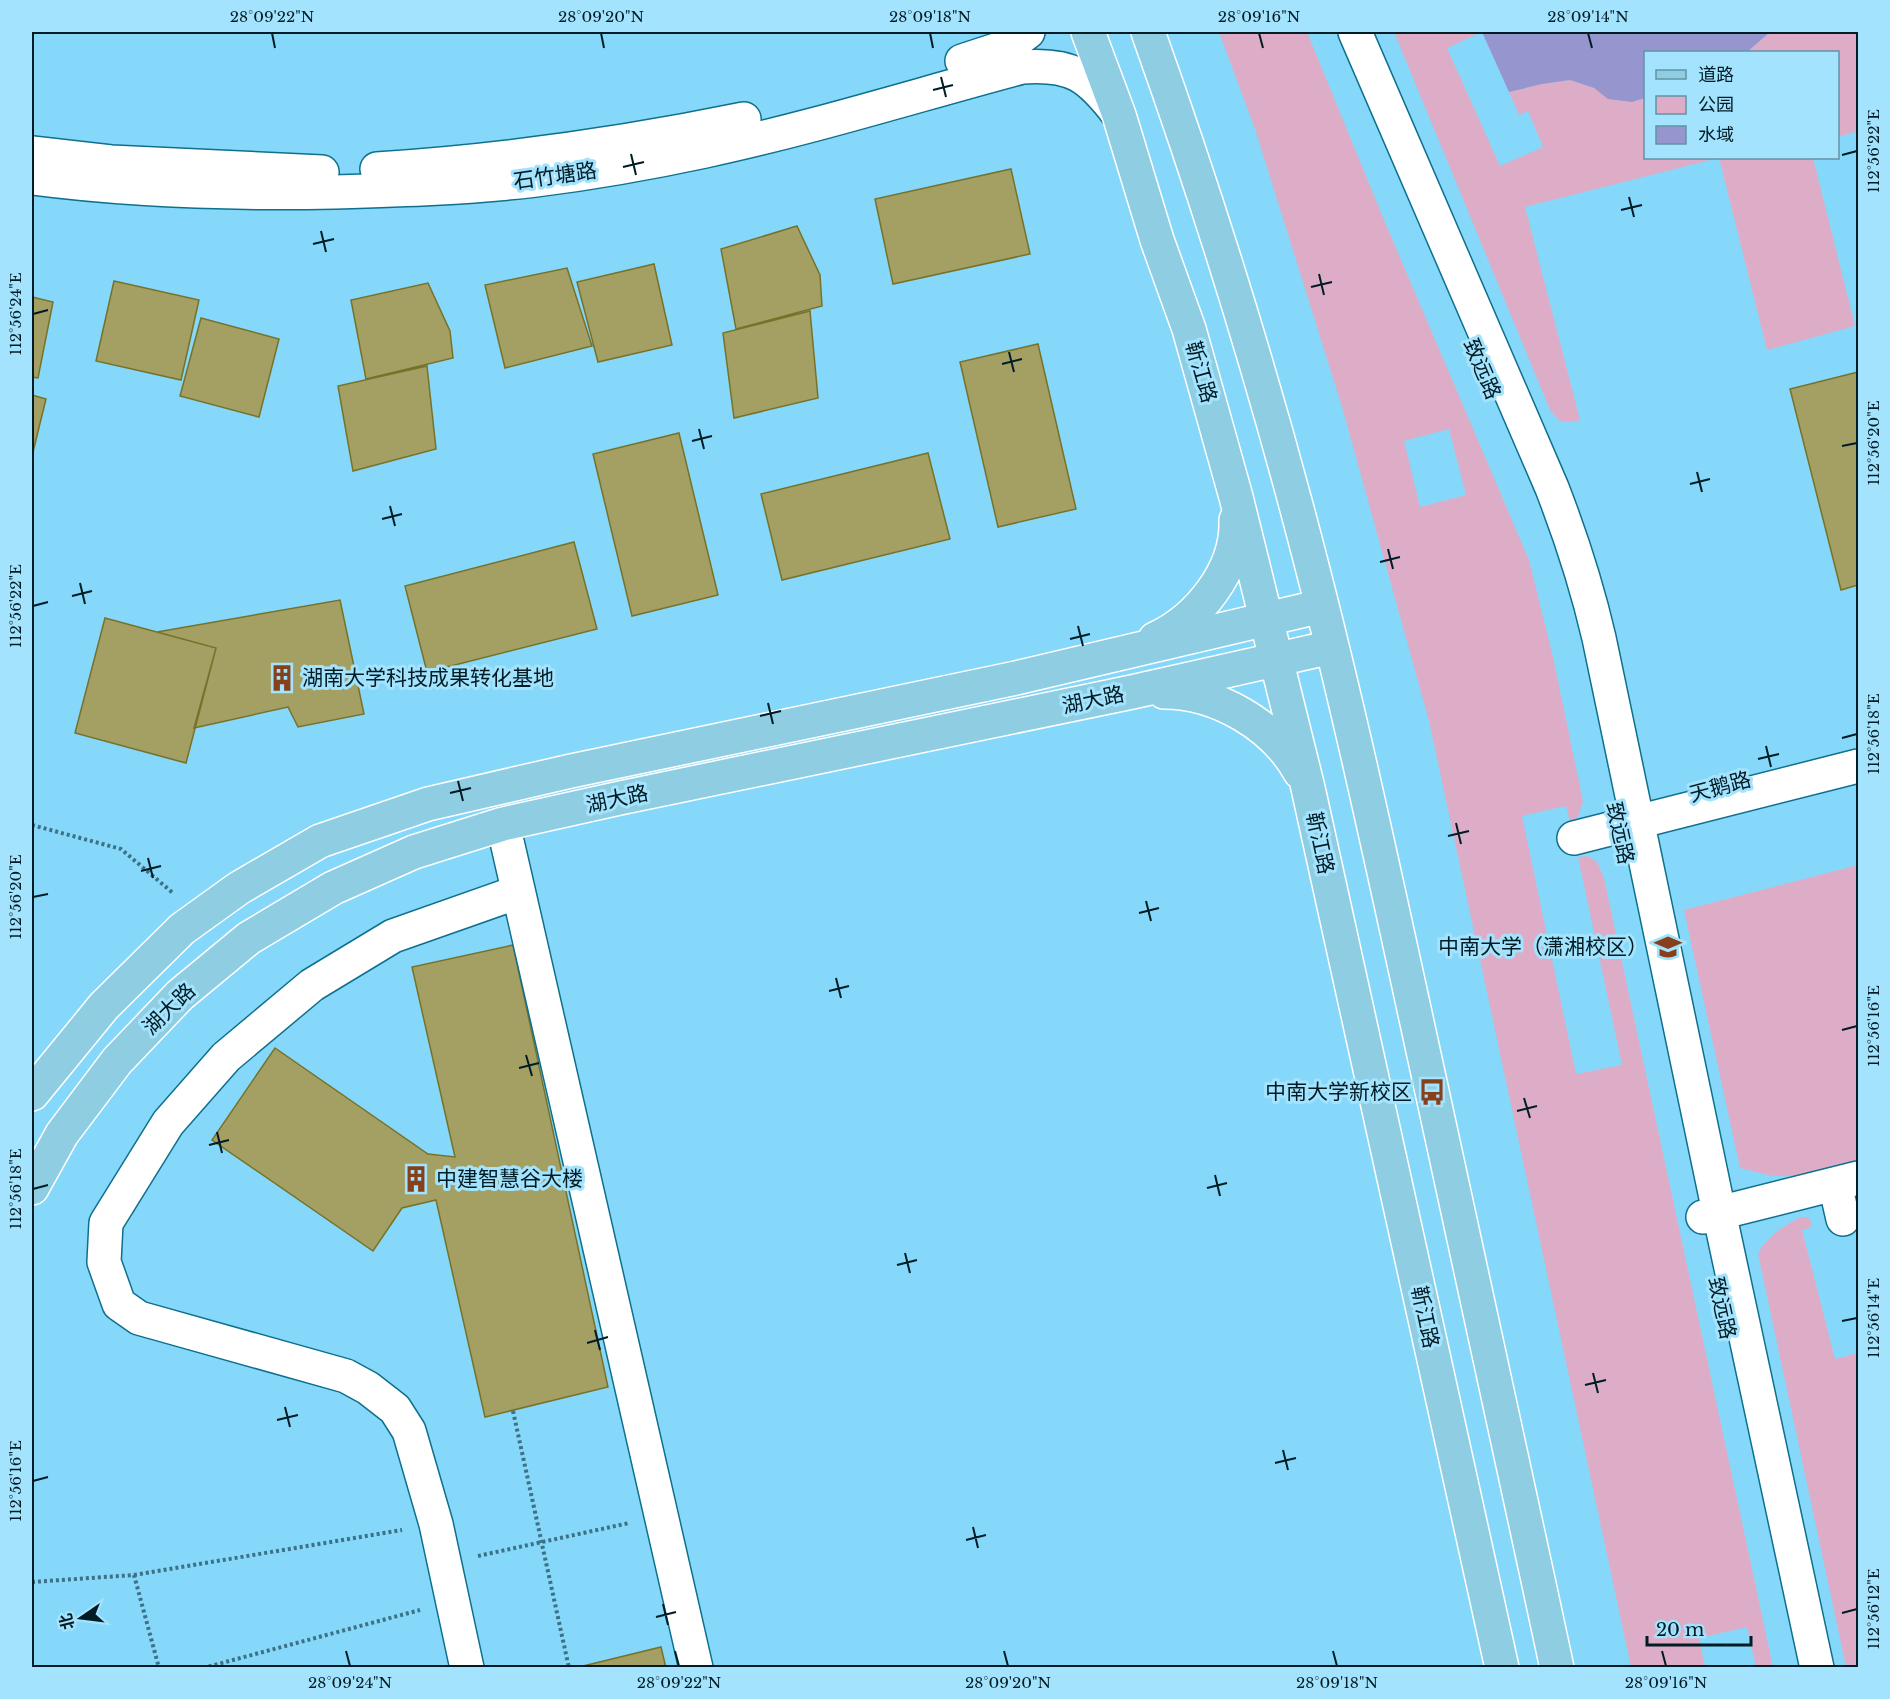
<svg xmlns="http://www.w3.org/2000/svg" width="1890" height="1699" font-family="'Libre Baskerville','Noto Sans SC',serif">
	<style>
		.green { fill: #ddadc7; fill-rule: evenodd }
		.water { fill: #9795cd }
		.building { fill: #a4a064; stroke: #77722a; stroke-width: 1.5 }
		.lines { fill: none; stroke-linecap: round; stroke-linejoin: round }
		.minor-casing { stroke: #0e708d; stroke-width: 36 }
		.major-casing { stroke: #fff; stroke-width: 36 }
		.path { stroke: #3d7185; stroke-width: 4; stroke-dasharray: 3 3; stroke-linecap: butt }
		.minor { stroke: #fff; stroke-width: 33 }
		.major { stroke: #8ecde2; stroke-width: 33 }
		.ticks { fill: none; stroke: #021c25; stroke-width: 2 }
		.labels { text-anchor: middle; dominant-baseline: central; stroke-width: 6; stroke-linejoin: round; paint-order: stroke }
		.street-label { font-size: 21px; fill: #021c25; stroke: #a3e3fd }
		.poi-label { font-size: 21px; fill: #021c25; stroke: #a3e3fd; text-anchor: start }
		.neatline { fill: none; stroke: #021c25; stroke-width: 2 }
		.ticks-label { font-size: 15px; text-anchor: middle; fill: #021c25 }
	</style>
	<rect width="100%" height="100%" fill="#85d8f9"/>
	<path class="green" d="M1219,32h88l77,188 145,340 24,97 30,144 -5,16 -8,5 -4,-16 -44,10 54,258 46,-9 -44,-208 10,-1 9,6 7,16 169,789h-17l-9,-40 -48,11 6,29h-74l-202,-946 -87,-314 -87,-278zM1449,429l17,66 -46,12 -16,-66z
		M1394,32h88l-35,16 53,118 43,-19 -15,-36 -9,4 -10,-23 33,-8 28,-4 24,8 15,11 23,3 13,-4 1,60h72l-193,49 55,213 -9,2 -11,-1 -10,-11z
		M1770,32h88v99l-20,6v-85h-91z
		M1719,158h94l42,168 -88,24z
		M1858,865v298c-28,7 -60,17 -90,12 -9,-2 -19,-5 -28,-7l-56,-258z
		M1800,1217h9l3,10 -10,3 33,129 23,-6v314h-12l-88,-413c9,-18 25,-27 42,-37z"/>
	<path class="water" d="M1482,32h288l-23,20h-101l-1,46 -13,4 -24,-3 -14,-11 -24,-8 -28,4 -33,8z"/>
	<path class="building" d="M1011,169l19,85 -137,30 -18,-85z
		M797,226l23,49 2,31 -86,23 -15,-80z
		M654,264l18,81 -74,17 -21,-80z
		M567,268l25,78 -87,22 -20,-83z
		M114,281l85,19 -18,80 -85,-19z
		M428,283l22,48 3,27 -87,21 -15,-79z
		M32,297l21,5 -15,76 -6,-1z
		M810,311l8,87 -84,20 -11,-85z
		M201,318l78,21 -20,78 -79,-21z
		M1038,344l38,165 -78,18 -38,-165z
		M427,366l9,83 -83,22 -15,-85z
		M1858,372v213l-17,5 -51,-201z
		M32,395l14,4 -14,57z
		M679,433l39,162 -86,21 -39,-162z
		M928,453l22,86 -168,41 -21,-86z
		M574,542l23,87 -170,43 -22,-86z
		M340,600l24,114 -66,13 -10,-20 -94,21 22,-80 -59,-16z
		M105,618l111,30 -30,115 -111,-30z
		M513,945l95,442 -123,30 -49,-217 -34,8 -29,43 -161,-111 63,-92 153,106 27,3 -43,-190z
		M661,1647l5,21h-91z"/>
	<g class="lines">
		<defs>
			<path id="minor" d="M1355,32l197,456c19,49 35,98 47,150l120,574 98,456
				M962,61l49,-16 17,-13
				M32,153l79,9 211,10
				M377,169c124,-8 245,-25 367,-50
				M32,178c100,13 201,16 302,14 67,-2 135,-4 202,-12 56,-7 113,-17 169,-29 107,-23 212,-56 317,-84 50,-4 67,9 96,47
				M503,824l193,844
				M1574,838l284,-72
				M1835,1184l8,35
				M1703,1217l155,-39
				M467,1668l-31,-144 -27,-93 -14,-22 -27,-21 -22,-12 -207,-58 -20,-14 -15,-42 2,-39 62,-100 58,-66 86,-72 81,-49 125,-44"/>
			<path id="major" d="M1088,32l31,83 38,125 32,89 47,168 72,291 194,880
				M1148,32c56,157 106,316 149,477 52,194 93,391 136,587 41,190 83,381 124,572
				M1155,639c44,-20 83,-70 81,-119
				M1164,692c53,0 110,33 136,80
				M32,1094l72,-88 78,-77 57,-41 81,-47 108,-37 143,-33 445,-93 306,-72
				M32,1188l30,-54 55,-73 63,-66 69,-57 84,-50 81,-36 89,-28 117,-26 512,-106 200,-45"/>
		</defs>
		<use href="#minor" class="minor-casing"/>
		<use href="#major" class="major-casing"/>
		<path class="path" d="M32,825l89,24 52,44
			M513,1411l56,257
			M478,1556l151,-33
			M134,1575l268,-45
			M32,1582l102,-7 25,93
			M203,1668l217,-58"/>
		<use href="#minor" class="minor"/>
		<use href="#major" class="major"/>
	</g>
	<path class="ticks" d="M272,33l3,15M601,33l3,15M930,33l3,15M1259,33l4,15M1588,33l4,15M941,77l5,20M933,90l20,-5M631,154l5,21M1842,155l15,-4M623,167l21,-5M1629,197l5,20M1621,210l21,-5M321,231l5,21M313,244l21,-5M1319,274l5,21M1311,287l21,-5M33,314l15,-4M1009,352l5,20M1002,364l20,-5M699,429l5,20M692,441l20,-5M1842,446l15,-3M1697,472l5,20M1690,484l20,-5M390,506l5,20M382,519l20,-5M1388,549l5,20M1380,562l20,-5M80,583l5,21M72,596l20,-5M33,606l15,-4M1078,626l5,20M1070,639l20,-5M768,703l5,21M760,716l21,-5M1842,738l15,-4M1766,746l5,21M1758,759l21,-5M458,781l5,20M450,793l21,-5M1456,823l5,21M1448,836l21,-5M148,858l5,20M141,871l20,-5M33,897l15,-3M1146,901l5,20M1139,913l20,-5M836,978l5,20M829,991l20,-5M1842,1030l15,-4M526,1055l6,21M519,1068l20,-5M1524,1098l6,20M1517,1111l20,-5M217,1132l5,21M209,1145l20,-5M1215,1175l5,21M1207,1188l20,-5M33,1189l15,-4M905,1253l5,20M897,1265l20,-5M1842,1321l15,-3M595,1330l5,20M587,1343l21,-6M1593,1373l5,20M1585,1385l21,-5M285,1407l5,20M277,1420l21,-5M1283,1450l5,20M1275,1463l21,-5M33,1481l15,-4M973,1527l5,21M966,1540l20,-5M663,1604l5,21M1842,1613l15,-4M656,1617l20,-5M346,1651l4,15M675,1651l4,15M1004,1651l4,15M1333,1651l4,15M1662,1651l4,15"/>
	<defs>
		<symbol id="building-bare" viewBox="-9 -9 18 18"><path d="M-4-6H4V6H1V3H-1V6H-4ZM-2.5-4.3h1.7v1.8h-1.7ZM.8-4.3h1.7v1.8H.8ZM-2.5-1h1.7V.8h-1.7ZM.8-1h1.7V.8H.8Z" fill="#87401c" stroke="#a3e3fd" stroke-width="2.5" paint-order="stroke"/></symbol>
		<symbol id="university-bare" viewBox="-9 -9 18 18"><path d="M0-5L7-2L0 1L-7-2ZM-4 1L0 2.5L4 1V4Q0 6-4 4Z" fill="#87401c" stroke="#a3e3fd" stroke-width="2.5" paint-order="stroke"/></symbol>
		<symbol id="bus-bare" viewBox="-9 -9 18 18"><path d="M-5-6H5V4H4V6H2V4H-2V6H-4V4H-5ZM-3.5-4V0h7V-4ZM-3.5 1.2v1.5H-2V1.2ZM2 1.2v1.5H3.5V1.2Z" fill="#87401c" stroke="#a3e3fd" stroke-width="2.5" paint-order="stroke"/></symbol>
	</defs>
	<g fill-rule="evenodd">
		<use href="#building-bare" x="263" y="659" width="38" height="38"/>
		<use href="#university-bare" x="1649" y="928" width="38" height="38"/>
		<use href="#bus-bare" x="1413" y="1073" width="38" height="38"/>
		<use href="#building-bare" x="397" y="1160" width="38" height="38"/>
	</g>
	<g class="labels">
		<g class="street-label">
			<text transform="translate(555 176) rotate(-8)">石竹塘路</text>
			<text transform="translate(1482 369) rotate(67)">致远路</text>
			<text transform="translate(1201 372) rotate(74)">靳江路</text>
			<text transform="translate(1093 700) rotate(-12)">湖大路</text>
			<text transform="translate(1720 787) rotate(-15)">天鹅路</text>
			<text transform="translate(617 799) rotate(-12)">湖大路</text>
			<text transform="translate(1620 833) rotate(78)">致远路</text>
			<text transform="translate(1320 843) rotate(78)">靳江路</text>
			<text transform="translate(169 1009) rotate(-44)">湖大路</text>
			<text transform="translate(1722 1308) rotate(78)">致远路</text>
			<text transform="translate(1425 1317) rotate(78)">靳江路</text>
		</g>
		<g class="poi-label">
			<text x="302" y="678">湖南大学科技成果转化基地</text>
			<text x="1648" y="947" text-anchor="end">中南大学（潇湘校区）</text>
			<text x="1412" y="1092" text-anchor="end">中南大学新校区</text>
			<text x="436" y="1179">中建智慧谷大楼</text>
		</g>
	</g>
	<rect width="1890" height="1699" fill="none" stroke="#a3e3fd" stroke-width="66"/>
	<rect x="1644" y="51" width="195" height="108" fill="#a3e3fd" stroke="#6393a7" stroke-width="1.5"/>
	<rect x="1656" y="70" width="30" height="9" fill="#8ecde2" stroke="#6393a7" stroke-width="1.5"/>
	<text x="1698" y="81" font-size="18" fill="#021c25">道路</text>
	<rect x="1656" y="96" width="30" height="18" fill="#ddadc7" stroke="#6393a7" stroke-width="1.5"/>
	<text x="1698" y="111" font-size="18" fill="#021c25">公园</text>
	<rect x="1656" y="126" width="30" height="18" fill="#9795cd" stroke="#6393a7" stroke-width="1.5"/>
	<text x="1698" y="141" font-size="18" fill="#021c25">水域</text>
	<g transform="translate(81 1618) rotate(256)" stroke="#a3e3fd" stroke-width="4.5" paint-order="stroke">
	<path d="M0-4.5L10 22L0 15L-10 22Z" fill="#021c25"/>
	<text y="-9" font-size="16" font-weight="bold" text-anchor="middle" fill="#021c25">北</text>
	</g>
	<path d="M1647 1636v9h104v-9" fill="none" stroke="#021c25" stroke-width="3"/>
	<text x="1656" y="1636" font-size="18" fill="#021c25" stroke="#a3e3fd" stroke-width="4.5" paint-order="stroke">20 m</text>
	<rect x="33" y="33" width="1824" height="1633" class="neatline"/>
	<g class="ticks-label">
		<text x="272" y="22">28°09'22"N</text>
		<text x="601" y="22">28°09'20"N</text>
		<text x="930" y="22">28°09'18"N</text>
		<text x="1259" y="22">28°09'16"N</text>
		<text x="1588" y="22">28°09'14"N</text>
		<text transform="translate(1874 151) rotate(-90)" y="5">112°56'22"E</text>
		<text transform="translate(16 314) rotate(-90)" y="5">112°56'24"E</text>
		<text transform="translate(1874 443) rotate(-90)" y="5">112°56'20"E</text>
		<text transform="translate(16 606) rotate(-90)" y="5">112°56'22"E</text>
		<text transform="translate(1874 734) rotate(-90)" y="5">112°56'18"E</text>
		<text transform="translate(16 897) rotate(-90)" y="5">112°56'20"E</text>
		<text transform="translate(1874 1026) rotate(-90)" y="5">112°56'16"E</text>
		<text transform="translate(16 1189) rotate(-90)" y="5">112°56'18"E</text>
		<text transform="translate(1874 1318) rotate(-90)" y="5">112°56'14"E</text>
		<text transform="translate(16 1481) rotate(-90)" y="5">112°56'16"E</text>
		<text transform="translate(1874 1609) rotate(-90)" y="5">112°56'12"E</text>
		<text x="350" y="1688">28°09'24"N</text>
		<text x="679" y="1688">28°09'22"N</text>
		<text x="1008" y="1688">28°09'20"N</text>
		<text x="1337" y="1688">28°09'18"N</text>
		<text x="1666" y="1688">28°09'16"N</text>
	</g>
</svg>
